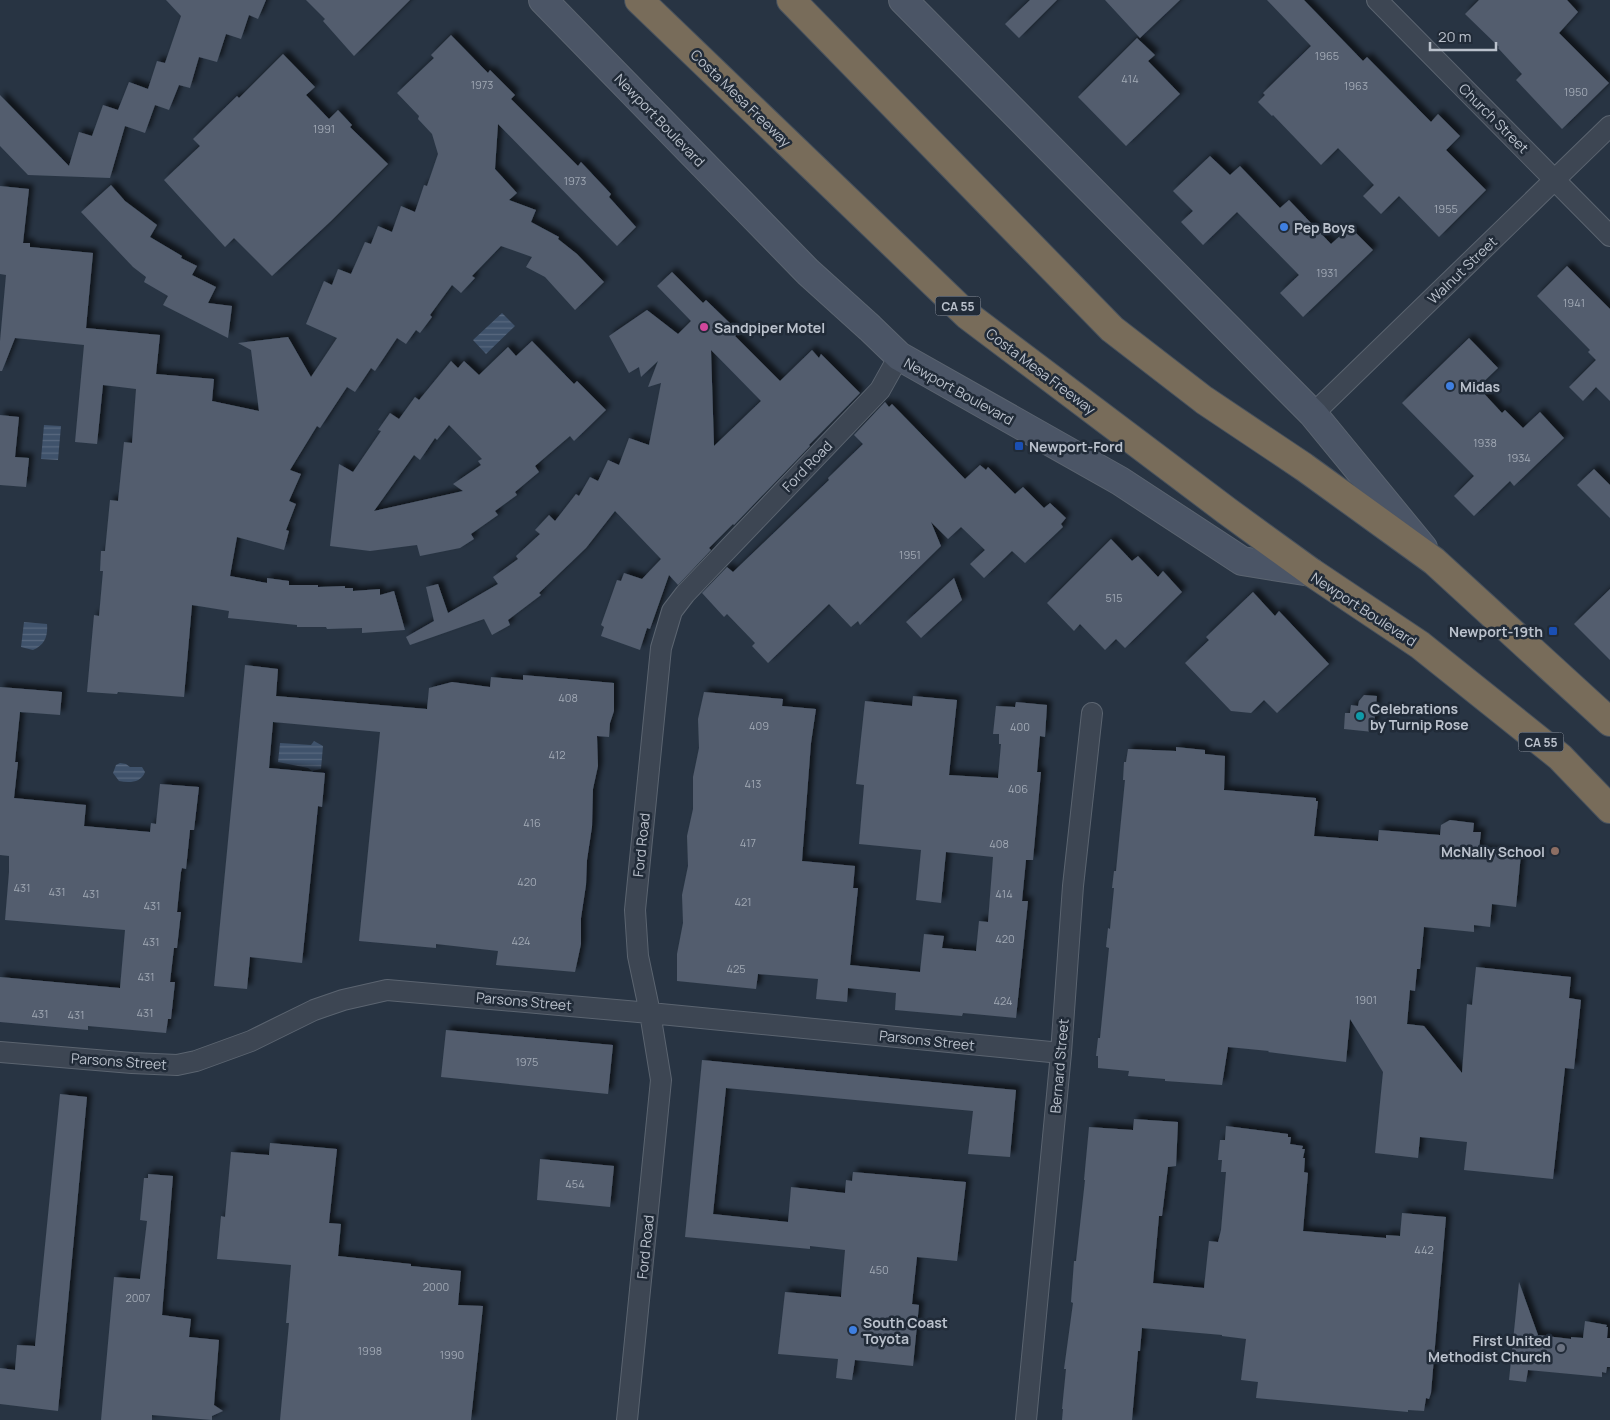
<svg xmlns="http://www.w3.org/2000/svg" width="1610" height="1420" font-family="Manrope,sans-serif">
	<style>
		.water { fill: url(#water-rules) }
		.building { fill: #525d6e; fill-rule: evenodd; filter: url(#shadow) }
		.lines { fill: none; stroke-linecap: round; stroke-linejoin: round }
		.street-casing { stroke: #5b6470; stroke-width: 22 }
		.secondary-casing { stroke: #5b6470; stroke-width: 30 }
		.highway-casing { stroke: #47515d; stroke-width: 30 }
		.street { stroke: #3d4653; stroke-width: 20 }
		.secondary { stroke: #4b5566; stroke-width: 28 }
		.highway { stroke: #786c5a; stroke-width: 28 }
		.shop-dot { fill: #3f7fe0; stroke: #212b38; stroke-width: 2 }
		.hotel-dot { fill: #d1479c; stroke: #212b38; stroke-width: 2 }
		.transit-dot { fill: #1a4fb4; stroke: #212b38; stroke-width: 2 }
		.culture-dot { fill: #0f9aa8; stroke: #212b38; stroke-width: 2 }
		.education-dot { fill: #8d6e63; stroke: #212b38; stroke-width: 2 }
		.worship-dot { fill: #6b7280; stroke: #212b38; stroke-width: 2 }
		.labels { text-anchor: middle; dominant-baseline: central; stroke-width: 5; stroke-linejoin: round; paint-order: stroke }
		.number-label { font-size: 11px; fill: #a0a8b4 }
		.shield { fill: #212b38; stroke: #8c94a0; stroke-width: 1 }
		.shield-label { font-size: 12px; font-weight: bold; fill: #bac1cc }
		.street-label { font-size: 14px; fill: #bac1cc; stroke: #212b38 }
		.poi-label { font-size: 14px; font-weight: bold; fill: #bac1cc; stroke: #212b38; text-anchor: start }
	</style>
	<defs>
		<pattern id="water-rules" width="6" height="5" patternUnits="userSpaceOnUse" patternTransform="scale(1.25)"><rect width="6" height="5" fill="#3f526b"/><path d="M0 2.5h6" fill="none" stroke="#59697f"/></pattern>
		<filter id="shadow"><feDropShadow dx="4.5" dy="-4.5" stdDeviation="2.5" flood-color="#0009"/></filter>
	</defs>
	<rect width="100%" height="100%" fill="#283443"/>
	<path class="water" d="M502,313l13,13 -29,28 -13,-14z
		M44,425l17,1 -3,34 -17,-1z
		M24,622l23,2c1,12 -2,21 -14,26l-12,-3z
		M314,741l9,5 -2,23 -9,2 -4,-3 -30,-6 2,-19 31,2z
		M120,763l6,1 4,3h12l3,5c-4,11 -16,11 -26,9l-6,-8 3,-8z"/>
	<path class="building" d="M166,0h100l-8,19 -9,-4 -8,24 -15,-5 -9,28 -18,-5 -9,31 -11,-3 -10,25 -14,-5 -10,28 -20,-7 -15,52 -82,-3 -28,-29v-51l69,71 10,-34 13,4 11,-31 15,5 11,-28 19,7 9,-28 8,2 16,-47z
		M306,0h104l-56,56 -31,-35 2,-2z
		M1030,0h27l-38,38 -14,-14z
		M1105,0h75l-40,38z
		M1267,0h37l59,61 4,-4 64,65 7,-8 22,22 -14,14 40,40 -47,47 -40,-41 -18,18 -18,-18 11,-11 -36,-37 -17,17 -48,-50 -1,1 -14,-14 7,-7 -2,-2 48,-47z
		M1479,0h88l11,12 -19,21 50,50 -47,46 -46,-49 6,-6 -24,-26 1,-1 -34,-33z
		M451,35l37,38 2,-3 25,25 -4,4 67,67 3,-4 30,32 -2,3 27,30 -19,19 -119,-122 -3,45 22,24 -8,7 27,10 -5,12 28,15 -1,2 19,15 27,28 -29,28 -30,-33 -19,-10 6,-10 -31,-11 -29,30 3,2 -14,15 -9,-8 -22,30 2,2 -12,16 -4,-3 -10,14 -9,-6 -22,33 -4,-3 -16,24 -8,-5 -27,41 -3,-2 -27,44 11,4 -12,27 7,3 -10,26 3,1 -5,19 -47,-13 -7,39 37,7v-5l22,3v4h29v2l27,-1v2h8v3l27,-2v6l14,-4 11,39 -43,3v-5l-35,1 -1,-2h-29v-2l-69,-7 1,-7 -37,-6 -8,92 -66,-5 -1,2 -30,-2 7,-77 5,1 4,-45h-3l1,-20h4l5,-51 8,1 6,-59 8,1 4,-54 -33,-4 -6,59 -22,-2 9,-97 -69,-7 -13,33h-2v-30l6,-66 -6,-1v-88l29,3 -6,54h7v4l63,6 -7,75 74,7 -4,39 58,5 -2,22 47,10 -8,-61 -13,-7 50,-6 23,40 26,-39 -31,-14 18,-43 8,4 6,-16 13,5 14,-32 6,2 7,-18 14,6 9,-26 14,6 9,-27 3,1 11,-32 -6,-20 -14,-15 1,-3 -22,-23 37,-35 -3,-3z
		M1137,38l18,17 -7,6 32,33 -54,52 -48,-49z
		M283,54l32,33 -9,8 23,24 9,-9 14,15 -2,2 38,37 -57,57 -59,55 -38,-38 -9,9 -61,-67 36,-34 -7,-7 44,-43 2,2z
		M1210,156l20,19 10,-9 40,42 9,-8 42,44 19,-17 23,23 -70,67 -23,-24 19,-18 -62,-63 -34,33 -22,-23 12,-11 -20,-20z
		M111,185l14,16 32,24 -7,12 32,19 -1,2 16,8 -5,9 24,12 -8,16 24,3 -4,32 -65,-33 5,-9 -24,-14 2,-5 -13,-10 -52,-55z
		M1567,266l43,43v92l-14,-14 -13,14 -14,-14 27,-27 -8,-8 2,-2 -53,-54z
		M672,272l31,31 3,-3 33,32 -4,4 45,45 32,-31 7,8 2,-4 39,39 -51,52 1,1 -76,79 -1,-1 -24,24 2,2 -33,35 -9,-10 -19,54 -3,-1 -7,22 -39,-14 3,-9 -3,-2 16,-45 4,1 3,-8 18,6 19,-20 -46,-48 -29,37 -47,45 2,2 -33,25 2,5 -18,10 -8,-16 -74,26 -4,-8 28,-16 -8,-34 12,-3 10,29 50,-29 -5,-7 25,-18 -2,-3 24,-22 -5,-4 14,-15 6,6 21,-27 3,2 11,-19 8,4 10,-21 11,5 10,-27 20,7 12,-62 -13,4 10,-26 -17,16 -2,-10 -10,6 -20,-37 38,-26 31,24 13,-13 -34,-35zM711,350l50,51 -47,45z
		M1469,338l29,30 -20,19 24,26 3,-3 18,18 17,-16 24,26 -50,48 -4,-5 -36,35 -20,-20 20,-20 -72,-73z
		M532,341l42,43 3,-3 29,29 -32,31 -4,-5 -35,30 4,6 -24,20 2,3 -22,16 3,4 -27,19 3,5 -14,9 -40,8 -3,-11 -47,6 -40,-5 9,-82 14,8 28,-41 -3,-1 12,-17 9,6 16,-22 4,3 32,-39 7,7 6,-7 15,14 29,-28 8,9zM449,425l33,34 -4,2 3,4 -28,19 10,7 -89,20 40,-56 6,5 15,-22 2,2z
		M885,402l4,5 3,-3 73,75 15,-14 6,5 2,-3 27,27 8,-7 21,21 6,-5 16,15 -5,6 2,3 -38,36 -13,-12 -28,27 -14,-14 15,-14 -24,-23 -13,12 -17,-17 10,24 -81,79 -2,-4 -7,6 -22,-23 -61,59 -16,-17 3,-3 -28,-29 -3,3 -22,-24 25,-26 6,5 96,-92 -1,-2 35,-34 -9,-9z
		M0,415l19,2 -4,40 14,1 -3,29 -26,-2z
		M1594,469l16,16v33l-33,-33z
		M1111,539l21,22 6,-5 20,21 5,-6 19,21 -57,56 -9,-9 -11,11 -25,-26 -6,7 -27,-28z
		M954,578l8,22 -41,38 -15,-16z
		M1610,589v71l-36,-36z
		M1253,592l22,24 4,-5 50,53 -52,49 -13,-13 -13,13 -20,-2 -46,-48 24,-23 -3,-3z
		M245,665l33,4 -2,27 151,13 2,-21 23,-6 38,5 1,-10 32,3v-5l91,8v28l-4,12 -1,14 -12,-1 1,30 -5,23 -1,38 -5,33 -1,25 -5,33v26l-6,28 -79,-7 2,-14 -62,-7v4l-77,-7 21,-209 -107,-10 -4,46 56,5 -3,34 -4,-1 -16,157 -52,-6 -3,32 -33,-3z
		M0,687l62,5 -2,23 -40,-3 -5,50h3l-4,36 72,7 -2,21 66,6 1,-9 5,1 4,-40 39,3 -5,43h-4l-4,39 -4,-1 -1,4 -4,40h4l-4,36h-3l-4,34h5l-4,37h-3l-2,14 -78,-7v4l-88,-8v-45l120,11 5,-58 -120,-10 4,-48v-16l-9,-1z
		M704,692l79,7 -1,7 34,3 -5,34 -9,118 53,5 -2,22h5l-8,77 70,7 4,-38 20,2 -2,12 34,3 3,-30 9,1 5,-65 -47,-5 -5,51 -25,-3 5,-50 -62,-6 5,-59 -8,-1 9,-83 47,5 1,-10 44,4 -8,75 49,3 3,-34h-2v-10h-6l3,-28 19,1 1,-5 31,3 -2,32 -5,-1 -3,36h4l-8,88h-7l-4,41h6l-1,10 -11,107 -53,-5 -1,3 -67,-6 1,-17 -48,-5 -1,14 -31,-3 2,-20 -60,-5 -2,15 -79,-8v-27l6,-31 -1,-28 6,-29 -1,-30 6,-27v-32l6,-29 -1,-29z
		M1364,695l13,1 -4,36 -29,-3 1,-16h5l1,-8 7,1 1,-5z
		M1176,747l29,3v4l20,2 -1,34 92,8v3h2l-4,35 64,5 1,-11 61,5 1,-10 9,-5 24,3 -1,9h8l-2,17 42,5 -5,53 -24,-3 -2,23 -16,-2v7l-50,-5 -4,42h-3l-2,22 -5,-1 -3,34 17,2 38,47 5,-69 5,1 4,-38 95,10 -2,21 12,2 -7,69 -9,-1 -12,111 -89,-9 3,-28 -47,-5 -2,21 -43,-5 8,-81 -33,-53 -4,43 -78,-10 1,-1 -41,-4 -6,38 -57,-4v-2l-37,-3 1,-5 -31,-3v-12h-2l2,-18h2l9,-90 -3,-1 2,-19 2,1 4,-41h-2l2,-17h2l9,-91h-2l1,-18h2l2,-13h2l46,2z
		M446,1030l167,15 -5,49 -167,-17z
		M702,1060l314,30 -6,67 -42,-3 5,-43 -247,-23 -13,126 75,8 3,-35 54,6 1,-13 6,1 1,-9 113,10 -9,79 -40,-4 -5,47 7,1 -6,61 -58,-6 -3,20 -16,-2 2,-19 -60,-5 7,-62 56,5 4,-47 -35,-4v3l-125,-12z
		M60,1094l27,3 -29,314 -58,-7v-36l15,2 2,-25 18,1z
		M1134,1119l44,3 -2,44 -8,1 -6,49h-3l-6,67 51,5 5,-47 9,1 3,-12 5,-58h-5l1,-12h-4l2,-20h5l1,-14 62,8v3h3l-1,7 13,2 -1,3h3l-2,9h2l-1,14 4,1 -5,58 83,7v-3l14,1 2,-23 44,4 -15,176 -2,6 -3,-1 -2,13 -16,-1v2l-152,-14 2,-16 -17,-2 5,-41 -24,-3v-1l-80,-7 -2,23h-2l-6,69h-70l1,-11h-1l4,-40h-2l9,-66 -2,-1 3,-41h2l9,-81h-1l5,-53 44,3z
		M270,1143l67,6 -8,74 12,1 -3,32 73,8v2l50,5 -3,34 25,1 -12,114h-191l9,-97h-3l5,-58 -74,-6 4,-43 4,1 6,-65 38,3z
		M540,1159l74,7 -4,41 -73,-7z
		M148,1174l25,2 -11,139 29,4 -2,18 30,3 -5,65 9,6 -11,5v4l-60,-5v5h-51l13,-143 26,2 7,-58 -7,-1 4,-42h4z
		M1519,1282l19,53 33,4v-2l12,1 2,-17 22,4 -1,2h2l-1,11h3v29h-3l-1,6 -4,-1v5l-74,-7 -2,12 -17,-2z"/>
	<g class="lines">
		<defs>
			<path id="street" d="M1377,0l233,236
				M1313,414l297,-288
				M0,1052l132,11 45,2 19,-4 55,-20 63,-31 29,-10 44,-10 263,23 411,40
				M627,1420l34,-340 -11,-67 -12,-57 -3,-46 26,-262 11,-37 13,-17 195,-204 19,-34
				M1026,1420l35,-367 12,-167 19,-173"/>
			<path id="secondary" d="M543,0l265,272 62,56 29,28 221,125 122,80 69,11
				M903,0l410,414 110,134"/>
			<path id="highway" d="M639,0l328,315 260,196 84,61 109,73 140,112 50,52
				M791,0l321,329 92,71 100,67 130,94 176,161"/>
		</defs>
		<use href="#street" class="street-casing"/>
		<use href="#secondary" class="secondary-casing"/>
		<use href="#highway" class="highway-casing"/>
		<use href="#street" class="street"/>
		<use href="#secondary" class="secondary"/>
		<use href="#highway" class="highway"/>
	</g>
	<g class="shop-dot">
		<circle cx="1284" cy="227" r="5"/>
		<circle cx="1450" cy="386" r="5"/>
		<circle cx="853" cy="1330" r="5"/>
	</g>
	<circle class="hotel-dot" cx="704" cy="327" r="5"/>
	<g class="transit-dot">
		<rect x="1014" y="441" width="10" height="10" rx="2.5"/>
		<rect x="1548" y="626" width="10" height="10" rx="2.5"/>
	</g>
	<circle class="culture-dot" cx="1360" cy="716" r="5"/>
	<circle class="education-dot" cx="1555" cy="851" r="5"/>
	<circle class="worship-dot" cx="1561" cy="1348" r="5"/>
	<g class="labels">
		<g class="number-label">
			<text x="1327" y="55">1965</text>
			<text x="1130" y="78">414</text>
			<text x="482" y="84">1973</text>
			<text x="1356" y="85">1963</text>
			<text x="1576" y="91">1950</text>
			<text x="324" y="128">1991</text>
			<text x="575" y="180">1973</text>
			<text x="1446" y="208">1955</text>
			<text x="1327" y="272">1931</text>
			<text x="1574" y="302">1941</text>
			<text x="1485" y="442">1938</text>
			<text x="1519" y="457">1934</text>
			<text x="910" y="554">1951</text>
			<text x="1114" y="597">515</text>
			<text x="568" y="697">408</text>
			<text x="759" y="725">409</text>
			<text x="1020" y="726">400</text>
			<text x="557" y="754">412</text>
			<text x="753" y="783">413</text>
			<text x="1018" y="788">406</text>
			<text x="532" y="822">416</text>
			<text x="748" y="842">417</text>
			<text x="999" y="843">408</text>
			<text x="527" y="881">420</text>
			<text x="22" y="887">431</text>
			<text x="57" y="891">431</text>
			<text x="91" y="893">431</text>
			<text x="1004" y="893">414</text>
			<text x="743" y="901">421</text>
			<text x="152" y="905">431</text>
			<text x="1005" y="938">420</text>
			<text x="521" y="940">424</text>
			<text x="151" y="941">431</text>
			<text x="736" y="968">425</text>
			<text x="146" y="976">431</text>
			<text x="1366" y="999">1901</text>
			<text x="1003" y="1000">424</text>
			<text x="145" y="1012">431</text>
			<text x="40" y="1013">431</text>
			<text x="76" y="1014">431</text>
			<text x="527" y="1061">1975</text>
			<text x="575" y="1183">454</text>
			<text x="1424" y="1249">442</text>
			<text x="879" y="1269">450</text>
			<text x="436" y="1286">2000</text>
			<text x="138" y="1297">2007</text>
			<text x="370" y="1350">1998</text>
			<text x="452" y="1354">1990</text>
		</g>
		<g class="shield">
			<rect x="935.5" y="296.5" width="45" height="19" rx="4"/>
			<rect x="1518.5" y="732.5" width="45" height="19" rx="4"/>
		</g>
		<g class="shield-label">
			<text x="958" y="306">CA 55</text>
			<text x="1541" y="742">CA 55</text>
		</g>
		<g class="street-label">
			<text transform="translate(741 98) rotate(44)">Costa Mesa Freeway</text>
			<text transform="translate(1494 118) rotate(45)">Church Street</text>
			<text transform="translate(660 120) rotate(46)">Newport Boulevard</text>
			<text transform="translate(1462 270) rotate(-44)">Walnut Street</text>
			<text transform="translate(1041 371) rotate(37)">Costa Mesa Freeway</text>
			<text transform="translate(959 391) rotate(29)">Newport Boulevard</text>
			<text transform="translate(807 466) rotate(-46)">Ford Road</text>
			<text transform="translate(1364 609) rotate(33)">Newport Boulevard</text>
			<text transform="translate(641 845) rotate(-84)">Ford Road</text>
			<text transform="translate(524 1001) rotate(5)">Parsons Street</text>
			<text transform="translate(927 1040) rotate(6)">Parsons Street</text>
			<text transform="translate(119 1061) rotate(4)">Parsons Street</text>
			<text transform="translate(1059 1066) rotate(-85)">Bernard Street</text>
			<text transform="translate(645 1247) rotate(-84)">Ford Road</text>
		</g>
		<g class="poi-label">
			<text x="1294" y="227">Pep Boys</text>
			<text x="714" y="327">Sandpiper Motel</text>
			<text x="1460" y="386">Midas</text>
			<text x="1029" y="446">Newport-Ford</text>
			<text x="1543" y="631" text-anchor="end">Newport-19th</text>
			<text x="1370" y="708">Celebrations<tspan x="1370" dy="16">by Turnip Rose</tspan></text>
			<text x="1545" y="851" text-anchor="end">McNally School</text>
			<text x="863" y="1322">South Coast<tspan x="863" dy="16">Toyota</tspan></text>
			<text x="1551" y="1340" text-anchor="end">First United<tspan x="1551" dy="16">Methodist Church</tspan></text>
		</g>
	</g>
	<path d="M1430 42v8h66v-8" fill="none" stroke="#bac1cc" stroke-width="2.5"/>
	<text x="1438" y="42" font-size="15" fill="#bac1cc" stroke="#212b38" stroke-width="4" paint-order="stroke">20 m</text>
</svg>
